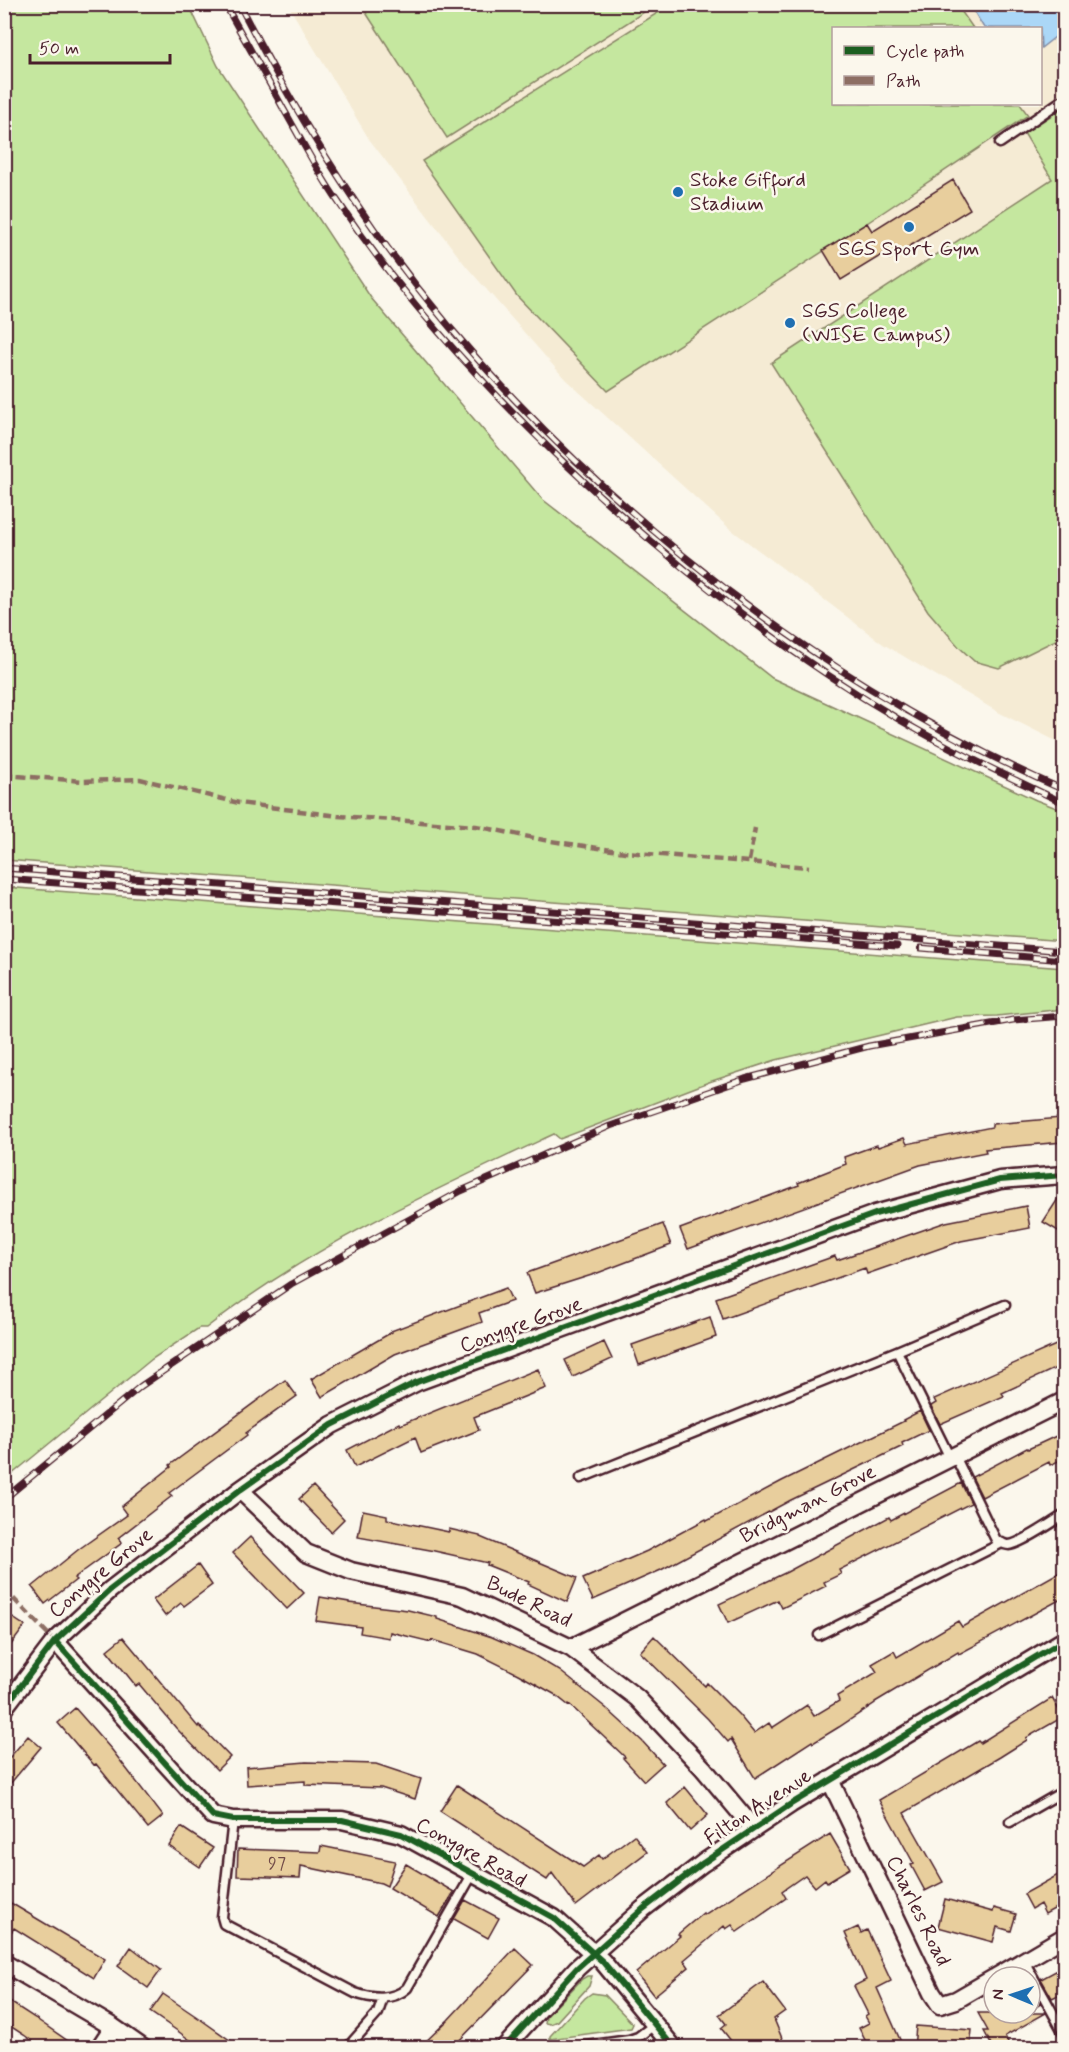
<svg xmlns="http://www.w3.org/2000/svg" width="1069" height="2052" font-family="Mynerve,sans-serif">
	<style>
		.built { fill: #f5ebd4; fill-rule: evenodd }
		.green { fill: #c5e79f; stroke: #888365; stroke-width: 1.5 }
		.water { fill: #abd7f7; stroke: #848da5; stroke-width: 1.5 }
		.building { fill: #e8ce9d; stroke: #4a1f2b; stroke-width: 1.5 }
		.lines { fill: none; stroke-linecap: round; stroke-linejoin: round }
		.service-casing { stroke: #4a1f2b; stroke-width: 13 }
		.minor-casing { stroke: #4a1f2b; stroke-width: 21 }
		.service { stroke: #fbf7ec; stroke-width: 8 }
		.minor { stroke: #fbf7ec; stroke-width: 16 }
		.rail-casing { stroke: #4a1f2b; stroke-width: 7 }
		.rail { stroke: #fbf7ec; stroke-width: 4.5; stroke-dasharray: 14; stroke-linecap: butt }
		.quiet { stroke: #8d6e63; stroke-width: 4.5; stroke-dasharray: 9 4.5; stroke-linecap: butt }
		.cycleway-casing { stroke: #fbf7ec; stroke-width: 10 }
		.cycleway { stroke: #1b5e20; stroke-width: 6 }
		.poi-dot { fill: #1f6fb2; stroke: #fbf7ec; stroke-width: 2 }
		.labels { text-anchor: middle; dominant-baseline: central; stroke-width: 5; stroke-linejoin: round; paint-order: stroke }
		.number-label { font-size: 18px; fill: #724b48 }
		.poi-label { font-size: 21px; fill: #4a1f2b; stroke: #fbf7ec; text-anchor: start }
		.street-label { font-size: 21px; fill: #4a1f2b; stroke: #fbf7ec }
	</style>
	<rect width="100%" height="100%" fill="#fbf7ec"/>
	<filter id="ink" filterUnits="userSpaceOnUse"><feTurbulence type="fractalNoise" baseFrequency=".0167" numOctaves="2"/><feDisplacementMap in="SourceGraphic" scale="12" xChannelSelector="R" yChannelSelector="G"/><feConvolveMatrix kernelMatrix="1 2 1 2 8 2 1 2 1" color-interpolation-filters="sRGB"/></filter>
	<g filter="url(#ink)">
		<path class="built" d="M288,5h776v740l-66,-33 -115,-68 -154,-116 -164,-149 -99,-113 -97,-127zM834,28h206v76h-206z"/>
		<path class="green" d="M4,5h185l29,61 153,232 171,201 230,179 264,122 28,11v130l-1059,-81z
			M361,5h294l-208,133z
			M670,5h287l16,23h-139v76h186l8,11 -161,108 -259,168 -91,-95 -95,-135z
			M1064,107v529l-65,32 -25,-7 -15,-14 -31,-36 -157,-248 281,-184 -28,-46z
			M4,887l1060,81v41l-67,7 -40,1 -181,43 -67,22 -149,57 -6,-5c-120,56 -243,112 -348,194h-7l-47,31 -147,121z
			M587,1976h5l-3,10 -32,35 -7,3 -5,-1 1,-6 36,-38z
			M592,1993l13,2 28,29 -2,4 -81,11v-3l35,-38z"/>
		<path class="water" d="M970,5h94v25l-23,18 -1,-20h-56z"/>
		<path class="building" d="M953,180l17,29 -81,50 -4,-6 -44,27 -18,-30 44,-27 5,8z
			M1061,1118l2,24 -78,7 1,3 -66,13 -232,84 -8,-20 119,-44 -1,-2 48,-19 -2,-7 33,-12 1,2 26,-9 3,6 85,-17v-3z
			M1065,1188v47l-22,-13z
			M1026,1206l4,22 -69,13 -94,33 -2,-6 -142,51 -7,-21 119,-42 2,4 109,-38z
			M663,1224l8,21 -76,29 -60,19 -8,-20z
			M506,1288l6,13 -33,12 3,9 -87,32 -73,43 -11,-18 81,-47 -1,-1z
			M710,1317l6,20 -77,28 -7,-20z
			M1065,1341v23l-63,29 2,3 -64,28 -9,-18 5,-3 -2,-4z
			M604,1342l8,17 -39,18 -8,-17z
			M538,1369l8,19 -72,29 5,13 -58,23 -6,-16 -60,30 -8,-17 52,-27 1,2z
			M285,1380l12,16 -51,37 1,2 -78,58 3,3 -54,42 4,5 -48,35 2,2 -31,24 -13,-17 47,-38 48,-34 -6,-8 50,-40 -1,-2z
			M920,1411l9,19 -27,13 1,3 -112,54 -130,70 -68,30 -10,-21 64,-28 59,-32 1,2 75,-40 122,-60 -1,-1z
			M1065,1432v26l-15,7 -1,-3 -67,35 -10,-20 55,-29 1,1z
			M961,1483l10,20 -132,67 2,4 -17,8 2,4 -44,22 -4,-8 -50,23 -9,-19 68,-32 102,-55 2,3z
			M313,1486l31,33 -13,13 -32,-33z
			M363,1510l24,5v4l62,13v-3l31,7v1l97,41 -10,24 -39,-18 1,-2 -42,-17 1,-2 -58,-13 -72,-13z
			M250,1537l54,56 -17,16 -54,-56z
			M198,1565l14,20 -28,21 -3,-3 -16,13 -12,-16z
			M1065,1569v28l-106,57 -1,-2 -83,50v1l-36,24 -26,16 -1,-2 -57,37 -24,-39 -3,3 -20,-23 -68,-67 14,-16 51,50 2,-3 32,32 15,18 15,-10 3,5 35,-23 7,11 25,-15 -2,-5 40,-24 -5,-8 22,-13 3,6 61,-36 4,6z
			M320,1597l29,5v1l59,7 29,7v2l55,18 41,18 27,16 46,37 36,33 21,23 -19,17 -21,-23 2,-1 -56,-53 -1,1 -14,-11 -36,-20 -40,-20 -46,-14 -1,2 -41,-10 -1,6 -29,-5 1,-6 -45,-6z
			M4,1612l21,14 -21,28z
			M123,1637l75,90 1,-2 31,32 -13,13 -41,-42 -37,-44 -3,2 -29,-36z
			M1052,1698l11,19 -37,21 1,2 -27,17 -96,56 39,69 -18,9 -14,-26 3,-1 -35,-64 99,-59 2,2z
			M75,1708l37,42 51,66 -15,12 -52,-64 -2,1 -36,-42z
			M28,1736l13,11 -37,44v-27z
			M306,1762l70,2 45,15 -6,20 -34,-11 -76,-3v-4l-58,4 -1,-18z
			M457,1785l126,82 16,-12 3,4 32,-24 13,17 -71,54 -24,-33 -5,7 -107,-69z
			M685,1787l23,28 -18,16 -23,-28z
			M181,1827l32,21 -13,19 -31,-21z
			M830,1834l20,34 -23,14 -2,-3 -10,8 -10,-12 -23,16 4,7 -49,34 -5,-7 -6,4 -2,-3 -40,34 5,7 -35,29 -18,-23 44,-37 -2,-2 25,-21 1,2z
			M321,1846l74,15 -8,25 -6,-3 -80,-17 -1,12 -63,-2 1,-27 82,3z
			M406,1864l48,28 -15,25 -49,-29z
			M1065,1871v32l-20,11 -5,-10 -8,5 -8,-15z
			M4,1899l101,60 -11,19 -80,-50 -10,14z
			M945,1899l48,13 1,-4 22,6 -5,17 -14,-4 -4,15 -55,-15z
			M465,1900l34,18 -11,20 -34,-19z
			M858,1927l3,6 6,-3 24,51 -14,7 24,54 -10,6h-22l-10,-20 10,-5 -4,-7 3,-2 -14,-28 12,-6 -21,-47z
			M131,1947l30,23 -13,18 -30,-22z
			M515,1948l18,17 -81,83h-33l29,-28z
			M1065,1966v26l-13,6 -11,-19z
			M763,1982l22,29 -11,8 12,29h-44l-3,-5 -4,3 -14,-18 5,-4 -7,-9z
			M1030,1985l11,19 -11,6z
			M163,1994l37,25 41,29h-40l-22,-16 -29,-20z
			M4,1998l31,20 43,30h-36l-18,-13 -20,-13z
			M978,2013h68l-41,23 6,12h-18l-9,-17h4z
			M916,2026l56,4 -2,18h-56z"/>
		<g class="lines">
			<defs>
				<path id="service" d="M1000,143l64,-44
					M897,1351l53,107
					M955,1456l41,84c4,2 8,5 13,5 12,-1 44,-23 55,-30
					M581,1478l316,-127 108,-46
					M819,1635l183,-92
					M233,1820l-11,97 2,7 131,69c17,6 38,8 52,-5l66,-115
					M1010,1822l54,-31
					M1024,1961l40,72
					M513,2038l14,10
					M347,2048l31,-35 5,-15
					M572,2048l57,-8 9,-3 16,-12"/>
				<path id="minor" d="M240,1490l66,63 45,18 111,25 109,52 66,50 66,70 51,61
					M55,1641l158,175 20,4h109l59,14 153,84 49,44 71,86
					M571,1648l493,-247
					M4,1708l51,-67 55,-51 130,-100 92,-65 85,-43 458,-168 125,-34 64,-5
					M830,1780l102,213 8,12 16,-5 38,-22
					M4,1963l109,64 30,21
					M996,1977l68,-40
					M99,2048l14,-21
					M504,2048l73,-80 66,-59 60,-46 88,-59 273,-164"/>
			</defs>
			<use href="#service" class="service-casing"/>
			<use href="#minor" class="minor-casing"/>
			<use href="#service" class="service"/>
			<use href="#minor" class="minor"/>
			<defs>
				<path id="rail" d="M225,4c19,35 39,69 58,104 18,31 34,63 54,92 62,93 137,175 216,252 106,102 221,194 347,268 53,31 109,57 164,83
					M239,4c40,78 85,154 135,225 165,234 428,448 690,561
					M4,868l1060,83
					M4,879l893,67
					M921,948l143,12
					M4,1499l137,-113 150,-102 170,-93 149,-65 135,-47 124,-33 144,-26 51,-4"/>
			</defs>
			<use href="#rail" class="rail-casing"/>
			<use href="#rail" class="rail"/>
			<path class="quiet" d="M4,775l79,6 57,-2 99,24 99,13 138,10 68,14 81,12 184,15
				M749,861l6,-33
				M4,1589l51,52"/>
			<defs>
				<path id="cycleway" d="M55,1641l158,175 20,4h109l59,14 153,84 49,44 71,86
					M4,1708l51,-67 55,-51 130,-100 92,-65 85,-43 458,-168 125,-34 64,-5
					M504,2048l73,-80 66,-59 60,-46 88,-59 273,-164"/>
			</defs>
			<use href="#cycleway" class="cycleway-casing"/>
			<use href="#cycleway" class="cycleway"/>
		</g>
	</g>
	<g class="poi-dot">
		<circle cx="678" cy="192" r="6"/>
		<circle cx="909" cy="227" r="6"/>
		<circle cx="790" cy="323" r="6"/>
	</g>
	<g class="labels">
		<g class="number-label">
			<text x="277" y="1864">97</text>
		</g>
		<g class="poi-label">
			<text x="690" y="180">Stoke Gifford<tspan x="690" dy="24">Stadium</tspan></text>
			<text x="909" y="249" text-anchor="middle">SGS Sport Gym</text>
			<text x="802" y="311">SGS College<tspan x="802" dy="24">(WISE Campus)</tspan></text>
		</g>
		<g class="street-label">
			<text transform="translate(521 1325) rotate(-20)">Conygre Grove</text>
			<text transform="translate(808 1504) rotate(-27)">Bridgman Grove</text>
			<text transform="translate(101 1573) rotate(-40)">Conygre Grove</text>
			<text transform="translate(529 1602) rotate(26)">Bude Road</text>
			<text transform="translate(758 1807) rotate(-33)">Filton Avenue</text>
			<text transform="translate(471 1853) rotate(29)">Conygre Road</text>
			<text transform="translate(918 1911) rotate(64)">Charles Road</text>
		</g>
	</g>
	<rect width="1069" height="2052" fill="none" stroke="#fbf7ec" stroke-width="24"/>
	<rect x="12" y="12" width="1045" height="2028" fill="none" stroke="#4a1f2b" stroke-width="2" filter="url(#ink)"/>
	<rect x="832" y="27" width="210" height="78" fill="#fbf7ec" stroke="#b4a19f" stroke-width="1.5"/>
	<rect x="844" y="46" width="30" height="9" fill="#1b5e20" stroke="#b4a19f" stroke-width="1.5"/>
	<text x="886" y="57" font-size="18" fill="#4a1f2b">Cycle path</text>
	<rect x="844" y="76" width="30" height="9" fill="#8d6e63" stroke="#b4a19f" stroke-width="1.5"/>
	<text x="886" y="87" font-size="18" fill="#4a1f2b">Path</text>
	<g transform="translate(1012 1995) rotate(272)"><circle r="28" fill="#fbf7ec" stroke="#b4a19f" stroke-width="1.5"/>
	<path d="M0-4.5L10 22L0 15L-10 22Z" fill="#1f6fb2"/>
	<text y="-9" font-size="16" font-weight="bold" text-anchor="middle" fill="#4a1f2b">N</text>
	</g>
	<path d="M30 54v9h140v-9" fill="none" stroke="#4a1f2b" stroke-width="3"/>
	<text x="39" y="54" font-size="18" fill="#4a1f2b" stroke="#fbf7ec" stroke-width="4.5" paint-order="stroke">50 m</text>
</svg>
